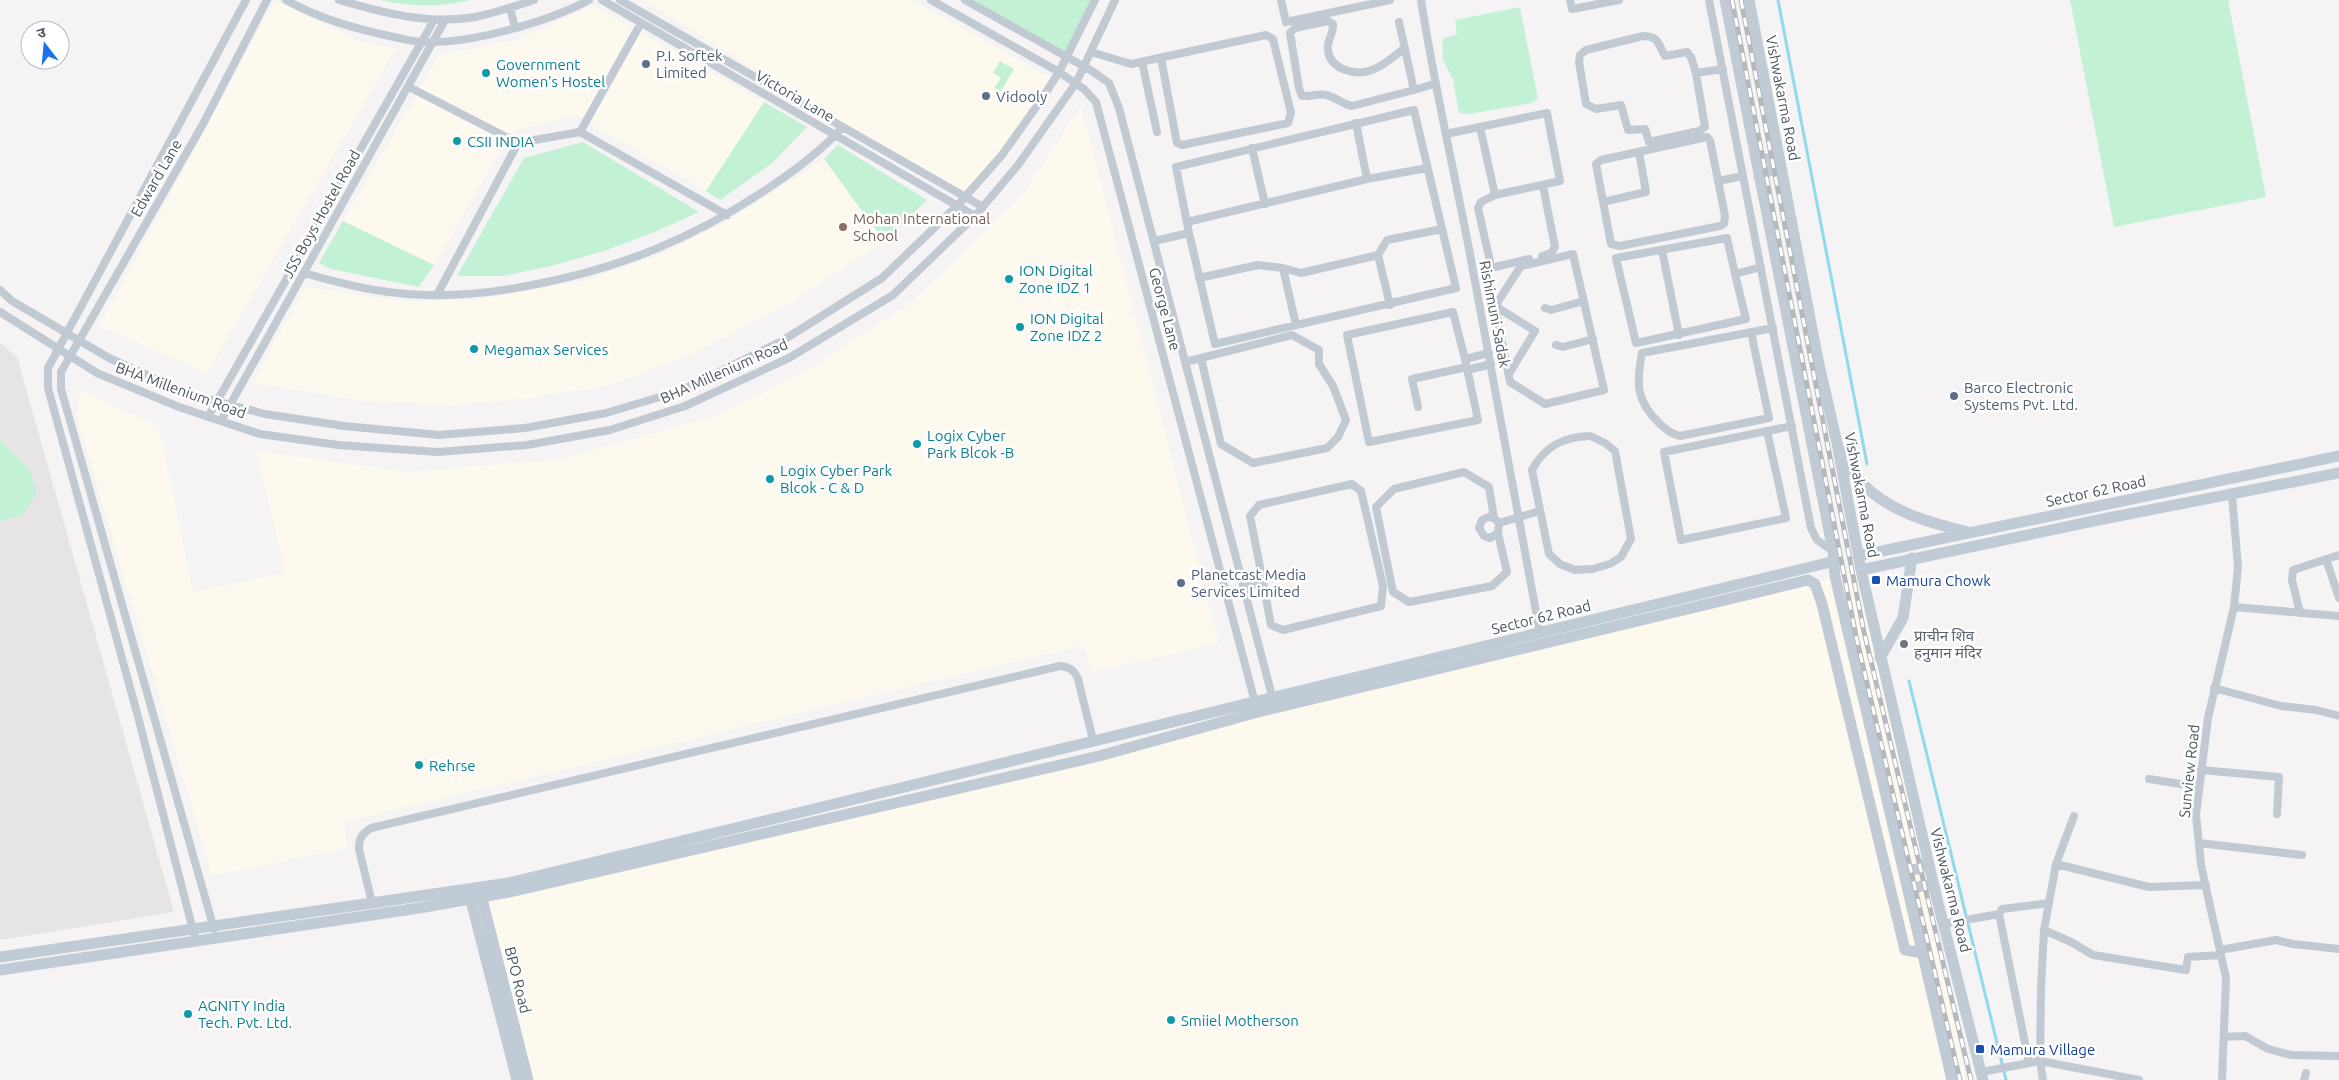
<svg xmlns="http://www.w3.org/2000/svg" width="2339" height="1080" font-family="Ubuntu,'Noto Sans Devanagari',sans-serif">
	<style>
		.commercial { fill: #fdf9ef }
		.education { fill: #e6e4e5 }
		.green { fill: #c3f1d5 }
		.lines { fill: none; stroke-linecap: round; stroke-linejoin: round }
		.stream { stroke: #90daee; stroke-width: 3 }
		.street { stroke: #c1cad2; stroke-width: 8 }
		.secondary { stroke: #c1cbd6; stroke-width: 11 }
		.rail-casing { stroke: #b5b8bd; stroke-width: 5 }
		.rail { stroke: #fff; stroke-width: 3; stroke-dasharray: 9; stroke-linecap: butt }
		.service-dot { fill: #5c6f8a; stroke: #fff; stroke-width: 2 }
		.culture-dot { fill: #0f9aa8; stroke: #fff; stroke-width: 2 }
		.education-dot { fill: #8d6e63; stroke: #fff; stroke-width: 2 }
		.transit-dot { fill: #1a4fb4; stroke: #fff; stroke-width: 2 }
		.worship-dot { fill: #6b7280; stroke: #fff; stroke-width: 2 }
		.labels { text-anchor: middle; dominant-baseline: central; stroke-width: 5; stroke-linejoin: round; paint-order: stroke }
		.service-label { font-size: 15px; fill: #4e5e75; stroke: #fff; text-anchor: start }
		.culture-label { font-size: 15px; fill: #0d838f; stroke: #fff; text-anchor: start }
		.street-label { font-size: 15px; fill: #4a5661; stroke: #fff }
		.education-label { font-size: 15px; fill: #785e54; stroke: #fff; text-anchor: start }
		.transit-label { font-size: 15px; fill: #164399; stroke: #fff; text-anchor: start }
		.worship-label { font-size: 15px; fill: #5b616d; stroke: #fff; text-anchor: start }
	</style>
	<rect width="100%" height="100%" fill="#f5f3f3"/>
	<path class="commercial" d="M275,0l84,42 37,6 -189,325 -108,-47z
		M643,0h269l142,80 -85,112h-13z
		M592,6l172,96 -58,89 -130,-76 -65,17 -77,133 -91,-44 97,-166 77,-15z
		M1081,106l138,537 -127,29 -8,-27 -740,177 3,26 -135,28 -136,-463 4,-22 79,35 34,166 92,-19 -28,-122 150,21 154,-13 158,-44 95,-49 94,-61 113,-108z
		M824,159l60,82 -89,59 -106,56 -83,30 -82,13 -74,6 -86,-4 -112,-18 53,-96 100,14 68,-1 109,-19 80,-27 66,-33z
		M1861,570l105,510h-1448l-47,-181z"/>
	<path class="education" d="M0,343l17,14 157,555 -174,28z"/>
	<path class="green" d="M380,0h91c-30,7 -60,7 -91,0z
		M965,0h129l-28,58z
		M2070,0h158l38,197 -152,30z
		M1520,7l18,92 -6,4 -62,11 -11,-1 -6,-34 -10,-19 -1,-21 15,-5 -2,-14z
		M1000,61l14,8 -13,22 -7,-3 7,-10 -8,-5z
		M764,102l43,25 -36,37 -51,36 -14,-9z
		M583,142l116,70 -47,21 -48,18 -53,15 -48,10h-46l67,-118z
		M838,145l89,55 -43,41 -60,-82z
		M343,221l91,44 -15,22 -88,-18 -12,-6z
		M0,440l29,29 8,24 -15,22 -22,7z"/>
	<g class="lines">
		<path class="stream" d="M1778,0l89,464
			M1909,681l97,399"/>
		<path class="street" d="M286,0c34,19 70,29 108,37 10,2 20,5 30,5 46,2 124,-20 165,-42
			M339,0c44,13 91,25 136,17 20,-4 40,-11 59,-17
			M602,0l373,216
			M620,0l363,207
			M931,0l128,72 25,17 12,13 160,604
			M965,0l127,71 17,12 10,25 154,592
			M1281,0l5,22 104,-22
			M1421,0c13,84 32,166 48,249 24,128 48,256 71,384
			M1570,0l2,9 47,-9
			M1709,0l102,528 6,12 16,11
			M510,8l5,20
			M1399,22l15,68 20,-6
			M1405,48c-10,7 -21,18 -33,22 -16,6 -42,0 -44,-20 -2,-8 6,-17 5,-26l-5,-3 -33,7 -5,5 9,55 3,8c8,1 17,-3 24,-1 10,2 16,9 26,11l62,-16
			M1091,52l40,12 135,-29 7,4 18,74 -3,10 -106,22 -5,-2 -16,-85
			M1142,62l15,70
			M1696,73l9,54 -6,4 -50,11 -4,-13 -17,1 -7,-25 -25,4 -10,-5 -7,-42 1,-7 6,-5 57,-14c17,1 14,7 22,20l22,-4 4,5 5,16 27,-4
			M409,87l109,56
			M1356,123l11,56
			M580,132l61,-109
			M1446,134l101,-21 13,68 -65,14 -15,-68
			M1707,137l3,3 15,76 -1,8 -4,2 -100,20 -9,-2 -15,-80 5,-4z
			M1252,148l13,56
			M1718,181l25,-5
			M1495,195l-14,7 -3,6 13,58 4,1 34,-8
			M1603,202l43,-10 -7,-40
			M1187,222l180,-43 60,-11
			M1154,241l35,-8 -13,-66 238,-57 42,178 -241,56 -26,-111
			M1662,250l17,85
			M1573,254l31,136 -59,14 -35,-22 -15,-76 26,-40z
			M1378,255l12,50
			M1542,256l9,-3 4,-6 -12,-61
			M1283,268l13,57
			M304,273c42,12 79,21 122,22 34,1 69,-3 101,-9 92,-17 166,-47 243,-99 27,-18 51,-36 73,-60
			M1735,274l-8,-36 -111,20 20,85 110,-24 -11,-45 26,-7
			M1199,278l59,-13 25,3 18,5 77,-18 9,-15 55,-11
			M0,290l12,11 97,57 80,36 76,20 79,12 95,9 86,-7 81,-15 74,-22 102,-50 100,-63 75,-72 45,-51 37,-52 20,-31 36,-72
			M437,295l81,-152 62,-11 147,83
			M1495,306l40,25 -26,43
			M1545,308l6,2 33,-9
			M0,312l97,61 82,34 81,27 78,11 100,7 89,-7 83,-15 75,-24 104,-48 104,-63 82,-79 43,-51 58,-82 39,-83
			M1751,332l18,86 -89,18c-9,-2 -13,-6 -20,-12 -24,-23 -24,-39 -18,-71l131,-25
			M1556,345l7,2 30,-8
			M1465,359l-12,-47 -106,23 22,107 109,-22 -13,-61 24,-6
			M1185,362l107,-27 27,15v14l14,22 13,34 -8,17 -11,11 -74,15 -32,-19 -20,-86
			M1467,370l24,-6
			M1418,407l-6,-28 55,-12
			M208,417l226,-397
			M221,421l224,-401
			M1767,431l19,87 -105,22 -17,-88 128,-26
			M1590,436l15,7 10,8 16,88 -10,18 -11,7 -18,5 -17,1 -15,-6 -11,-10 -17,-84c13,-24 31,-33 58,-34z
			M1494,518l-5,-31 -25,-15 -70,17 -18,18 17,85 16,10 83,-16 15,-14 -9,-39 1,-10 -5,-5 -6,-1 -6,3 -3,8 5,8 6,2 8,-5
			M1499,523l41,-12
			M2326,559l13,39
			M1244,587l19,-5 -13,-66 9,-11 93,-21 9,7 22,95 -2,20 -98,24 -12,-5 -8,-43
			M2234,607l105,9
			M2300,613l-8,-33 1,-10 46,-15
			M2214,688l67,18 35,4 23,6
			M2201,770l78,7 -2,37
			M2149,779l50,8
			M2199,843l103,12
			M2056,864l93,23 57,-2
			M372,903l-13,-54c0,-11 3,-15 12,-21l689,-162c10,1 14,4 18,13l15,61
			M1999,914l3,-5 47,-6
			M1943,924l56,-10 30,149
			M214,929l-153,-540v-17l142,-248 64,-124
			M2044,930l27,12 22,13 93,15 2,-13 33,-2
			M194,934l-57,-221 -89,-325v-20l198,-368
			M2220,950l56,-10 17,4 46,5
			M2224,1037l21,-1 23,13 23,6 48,1
			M1981,1072l59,-11 99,19
			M2043,1080l-3,-19 1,-73 3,-58 12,-66 18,-48
			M2222,1080l4,-102 -25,-113 -5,-50 12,-97 26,-111 4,-40 -6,-72
			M2304,1080l2,-7"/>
		<path class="secondary" d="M1725,0l108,551 2,25 117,504
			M1749,0l69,360 19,83 24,127 75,325 47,185
			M1755,156l6,3h9l8,-9
			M1759,177l13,-8 10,3
			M1842,451c5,9 10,22 18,30 28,31 68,41 107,51
			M1858,556l481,-100
			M1861,570l247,-52 231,-45
			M1880,658l23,-40 9,-60
			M1903,866c10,7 19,3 25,-6
			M480,891l48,189
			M469,893l48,187
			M1910,894c7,-9 15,-11 25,-5
			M0,957l509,-74 1326,-322
			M0,970l419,-62 91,-16 589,-136 159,-44 550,-132 7,4 7,20 83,346 18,3"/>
		<defs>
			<path id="rail" d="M1732,0l124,636 104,444
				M1741,0l123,632 107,448"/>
		</defs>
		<use href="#rail" class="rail-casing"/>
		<use href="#rail" class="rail"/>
	</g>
	<g class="service-dot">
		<circle cx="646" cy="64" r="5"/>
		<circle cx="986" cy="96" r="5"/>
		<circle cx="1954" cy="396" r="5"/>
		<circle cx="1181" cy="583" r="5"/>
	</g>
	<g class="culture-dot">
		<circle cx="486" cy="73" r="5"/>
		<circle cx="457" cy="141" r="5"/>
		<circle cx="1009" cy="279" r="5"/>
		<circle cx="1020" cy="327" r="5"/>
		<circle cx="474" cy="349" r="5"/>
		<circle cx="917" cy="444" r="5"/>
		<circle cx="770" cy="479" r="5"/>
		<circle cx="419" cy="765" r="5"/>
		<circle cx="188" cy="1014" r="5"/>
		<circle cx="1171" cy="1020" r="5"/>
	</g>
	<circle class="education-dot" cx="843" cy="227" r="5"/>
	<g class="transit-dot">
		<rect x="1871" y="575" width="10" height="10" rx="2.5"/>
		<rect x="1975" y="1044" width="10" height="10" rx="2.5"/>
	</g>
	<circle class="worship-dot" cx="1904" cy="644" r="5"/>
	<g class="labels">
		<g class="service-label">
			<text x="656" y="55">P.I. Softek<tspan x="656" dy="17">Limited</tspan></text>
			<text x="996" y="96">Vidooly</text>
			<text x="1964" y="387">Barco Electronic<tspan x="1964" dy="17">Systems Pvt. Ltd.</tspan></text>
			<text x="1191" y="574">Planetcast Media<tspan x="1191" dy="17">Services Limited</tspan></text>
		</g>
		<g class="culture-label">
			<text x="496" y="64">Government<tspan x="496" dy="17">Women's Hostel</tspan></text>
			<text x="467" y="141">CSII INDIA</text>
			<text x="1019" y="270">ION Digital<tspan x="1019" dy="17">Zone IDZ 1</tspan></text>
			<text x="1030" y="318">ION Digital<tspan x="1030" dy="17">Zone IDZ 2</tspan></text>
			<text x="484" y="349">Megamax Services</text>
			<text x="927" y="435">Logix Cyber<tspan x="927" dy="17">Park Blcok -B</tspan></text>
			<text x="780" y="470">Logix Cyber Park<tspan x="780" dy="17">Blcok - C &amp; D</tspan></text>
			<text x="429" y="765">Rehrse</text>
			<text x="198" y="1005">AGNITY India<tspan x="198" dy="17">Tech. Pvt. Ltd.</tspan></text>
			<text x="1181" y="1020">Smiiel Motherson</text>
		</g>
		<g class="street-label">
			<text transform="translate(795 96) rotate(30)">Victoria Lane</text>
			<text transform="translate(1783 98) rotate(79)">Vishwakarma Road</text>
			<text transform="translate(156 178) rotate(-60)">Edward Lane</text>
			<text transform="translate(321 214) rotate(-61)">JSS Boys Hostel Road</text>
			<text transform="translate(1165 309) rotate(75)">George Lane</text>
			<text transform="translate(1495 314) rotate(79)">Rishimuni Sadak</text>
			<text transform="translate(724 371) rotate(-24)">BHA Millenium Road</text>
			<text transform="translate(181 390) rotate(20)">BHA Millenium Road</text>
			<text transform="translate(2096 491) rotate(-12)">Sector 62 Road</text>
			<text transform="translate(1862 495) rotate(79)">Vishwakarma Road</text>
			<text transform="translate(1541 617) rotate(-14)">Sector 62 Road</text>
			<text transform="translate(2189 771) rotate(-84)">Sunview Road</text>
			<text transform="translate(1951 890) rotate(76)">Vishwakarma Road</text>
			<text transform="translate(518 980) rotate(76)">BPO Road</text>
		</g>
		<g class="education-label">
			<text x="853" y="218">Mohan International<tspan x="853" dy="17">School</tspan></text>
		</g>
		<g class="transit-label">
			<text x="1886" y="580">Mamura Chowk</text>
			<text x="1990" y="1049">Mamura Village</text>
		</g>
		<g class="worship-label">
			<text x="1914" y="635">प्राचीन शिव<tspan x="1914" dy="17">हनुमान मंदिर</tspan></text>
		</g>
	</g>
	<g transform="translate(45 45) rotate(344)"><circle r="24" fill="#ffffff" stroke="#b7bbc0"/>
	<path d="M0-4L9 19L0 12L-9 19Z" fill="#1a73e8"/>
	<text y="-8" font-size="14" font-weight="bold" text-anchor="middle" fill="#4a5661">उ</text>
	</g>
</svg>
